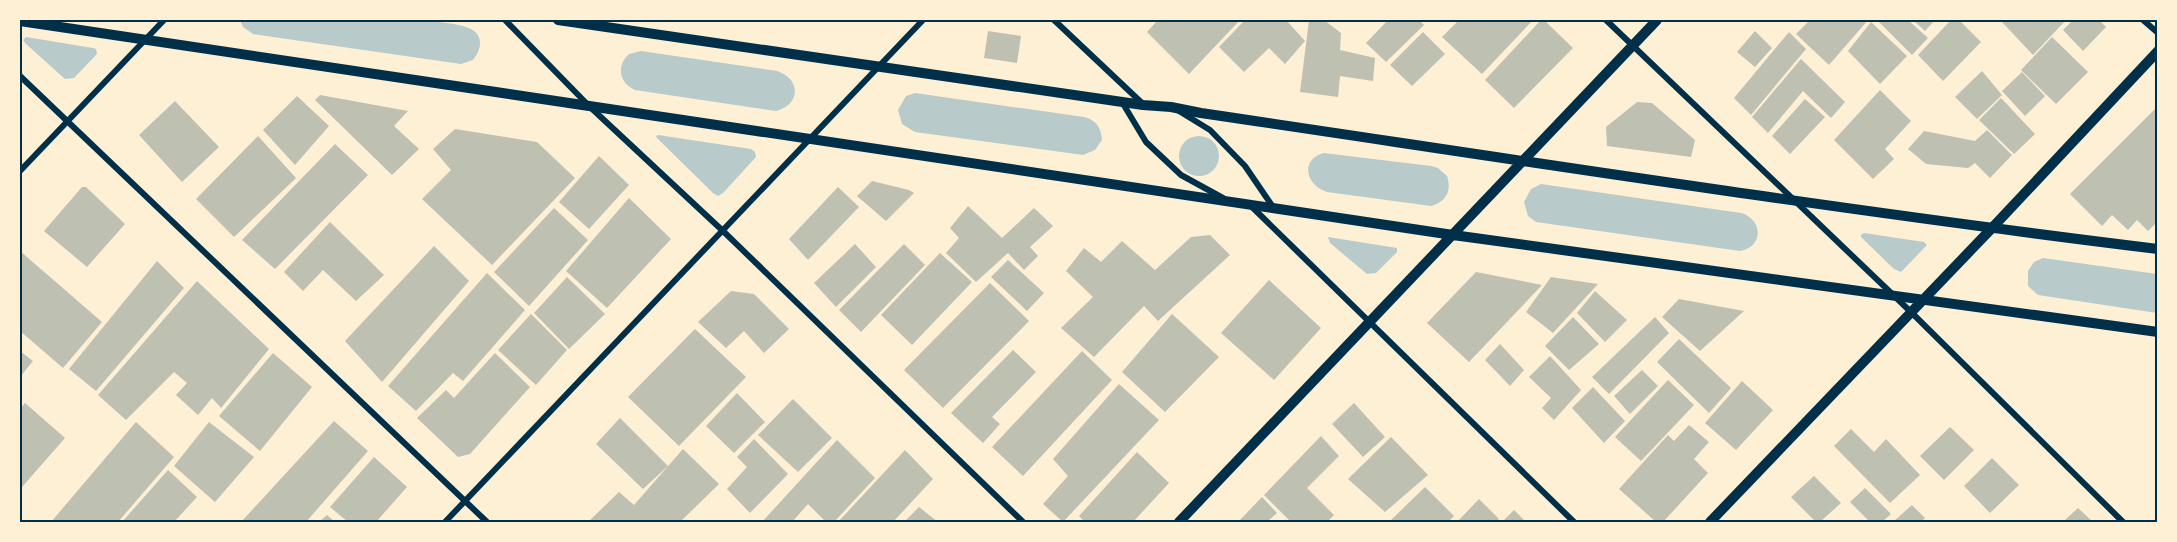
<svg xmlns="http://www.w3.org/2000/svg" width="2177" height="542" font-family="'Nunito Sans',sans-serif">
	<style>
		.green { fill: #b9caca }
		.building { fill: #bec0b2 }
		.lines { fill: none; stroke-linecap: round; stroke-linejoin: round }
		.minor { stroke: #003049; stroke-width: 6 }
		.tertiary { stroke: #003049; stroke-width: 10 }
		.neatline { fill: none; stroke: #003049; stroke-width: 2 }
	</style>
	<rect width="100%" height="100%" fill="#fdf0d5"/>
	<path class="green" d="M240,20c36,-1 215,-7 234,11 10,8 6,20 -1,29l-12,4 -208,-30 -10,-7z
		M26,37l67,11 3,1 1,5 -23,24 -9,1 -39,-35 -3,-4z
		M641,51l136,20c24,8 24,33 -1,40l-141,-21c-16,-7 -19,-24 -6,-36z
		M915,93l169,24c12,3 17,10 18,23l-7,10 -12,5 -168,-23 -13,-8 -4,-14 8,-14z
		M658,135l93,14 4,3 1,5 -33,36 -5,3 -5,-3 -56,-55 -1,-2z
		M1179 156a20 20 0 1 1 40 0a20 20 0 1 1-40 0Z
		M1324,153l107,13 7,2 9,8c5,15 -1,26 -16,30l-104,-14c-22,-7 -27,-33 -3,-39z
		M1541,184l200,29c22,6 23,34 -1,38l-204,-29 -8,-6 -4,-14 7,-13z
		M1864,233l60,9 3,3 -26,27 -7,-3 -33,-32v-2z
		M1328,237l69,11v4l-21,21 -9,1 -37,-31z
		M2043,258l114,16v39l-119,-18 -10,-9v-15l6,-9z"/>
	<path class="building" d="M1158,20h82l-51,54 -42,-42z
		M1245,20h41l19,21 -20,23 -16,-16 -25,24 -25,-25z
		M1309,20h15l17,13 -1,17 35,8 -2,23 -33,-5 -2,21 -38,-5z
		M1388,20h31l5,5 -38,37 -20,-19z
		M1459,20h74l-51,54 -40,-37z
		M1541,20h3l29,28 -59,60 -29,-28z
		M1810,20h58l-39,45 -33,-31z
		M1877,20h31l20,18 -16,17z
		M1913,20h22l-10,11z
		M1951,20h8l22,22 -38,39 -25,-26z
		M2002,20h64l-33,35 -32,-34z
		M2073,20h26l7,7 -23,24 -20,-21z
		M1871,22l36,34 -27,28 -32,-33z
		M988,31l33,5 -4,27 -33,-5z
		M1755,31l17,17 -17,19 -18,-15z
		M1423,32l22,22 -33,32 -22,-21z
		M1789,32l17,17 -55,66 -17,-17z
		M2052,37l36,35 -32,32 -35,-34z
		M1801,59l44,43 -14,16 -28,-27 -35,42 -16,-16z
		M1982,71l20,24 -25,24 -22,-22z
		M2022,72l23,24 -20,20 -23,-25z
		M1880,90l31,31 -26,28 9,10 -21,20 -39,-39z
		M320,95l88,16 -14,15 25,23 -27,26 -77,-75z
		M297,96l32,30 -34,39 -32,-35z
		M2001,98l34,36 -21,20 -35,-34z
		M1805,99l20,18 -35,37 -18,-18z
		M175,101l44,46 -37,35 -43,-47z
		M1637,102l15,1 43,37 -4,17 -84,-11 -1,-19z
		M2158,106v115l-10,10 -11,-11 -9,10 -16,-15 -10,11 -32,-32z
		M455,129l82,13 38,36 -83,87 -70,-66 29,-29 -18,-21z
		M1987,130l25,25 -22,23 -15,-15 -7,5 -42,-4 -18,-15 16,-18 51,10z
		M258,136l38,42 -62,59 -38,-38z
		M335,144l33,31 -93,94 -33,-29z
		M599,156l30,29 -40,44 -30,-27z
		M872,181l37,9 5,3 -28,28 -29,-25z
		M82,187h4l39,37 -38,43 -43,-36z
		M838,187l21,20 -51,53 -19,-21z
		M629,198l42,41 -64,69 -41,-37z
		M968,206l34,32 32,-30 19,18 -23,21 8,9 -14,14 -16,-17 -32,29 -30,-29 13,-15 -9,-10z
		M554,208l34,32 -59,66 -35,-34z
		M330,222l54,53 -28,26 -33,-31 -20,21 -19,-19z
		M1210,235l20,20 -72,66 -14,-15 -50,51 -33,-29 32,-31 -27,-26 18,-23 17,14 21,-21 33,29 36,-33z
		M855,244l21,23 -40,40 -22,-24z
		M904,244l21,21 -64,67 -22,-22z
		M434,246l35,35 -87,101 -37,-41z
		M20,251l82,71 -39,46 -43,-37z
		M940,253l32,29 -60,63 -31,-30z
		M1008,260l36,33 -17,18 -36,-34z
		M157,261l27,27 -88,103 -27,-22z
		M1476,272l66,13 -73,77 -42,-39z
		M487,273l38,37 -62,71 -10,-8 -37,38 -28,-25z
		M567,277l38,37 -36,35 -35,-36z
		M1551,277l47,7 -45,49 -27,-21z
		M1269,280l52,48 -47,52 -53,-47z
		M197,281l72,68 -48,59 -9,-10 -14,17 -22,-20 11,-12 -13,-11 -48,48 -28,-25z
		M990,283l39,38 -86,87 -39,-38z
		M731,291l23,3 35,35 -25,24 -20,-22 -18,17 -28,-26z
		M1595,291l32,29 -22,22 -28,-29z
		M1679,299l65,12 -44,40 -38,-34z
		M531,314l36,36 -31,35 -38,-35z
		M1172,314l47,43 -54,55 -43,-40z
		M1573,317l26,27 -30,26 -24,-24z
		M1655,317l14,16 -60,61 -17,-17z
		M695,329l51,48 -67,69 -51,-49z
		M1679,339l52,49 -22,25 -52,-51z
		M1500,344l24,26 -14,16 -25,-26z
		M1013,350l23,22 -44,45 8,7 -17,19 -32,-30z
		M20,351l13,10 -13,16z
		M1082,351l30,29 -89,96 -31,-29z
		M273,353l39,34 -52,64 -41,-35z
		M495,353l35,34 -60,67 -12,3 -41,-39 29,-28 8,8z
		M1550,356l31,34 -27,30 -12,-12 9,-10 -22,-21z
		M1642,370l16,16 -28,28 -16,-18z
		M1668,380l26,25 -53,56 -26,-24z
		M1742,381l31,29 -37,40 -31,-27z
		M1119,384l40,36 -96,102 -20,-18 25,-28 -15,-17z
		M1593,387l32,34 -21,22 -32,-35z
		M737,393l28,29 -31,31 -28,-27z
		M793,399l39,39 -34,34 -40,-37z
		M25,403l40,35 -43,49 -2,-3v-75z
		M1354,403l31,34 -22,20 -31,-33z
		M620,418l48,48 -25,23 -47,-45z
		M334,421l34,30 -62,71h-65z
		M136,422l38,35 -56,65h-67z
		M209,422l45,35 -39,45 -41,-36z
		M1689,425l20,17 -15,17 14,14 -45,49h-7l-37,-33 49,-54 6,6z
		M1950,427l24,23 -30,30 -24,-24z
		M1851,429l23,23 12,-13 34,36 -30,28 -56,-57z
		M1321,436l18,20 -32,32 27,27 -7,7h-36l-27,-27z
		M1391,437l37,38 -43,37 -37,-33z
		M754,439l34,35 -38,39 -23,-24 20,-22 -10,-10z
		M837,440l38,38 -41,44h-8l-18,-18 -16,18h-30z
		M683,449l36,35 -39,38h-92l31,-30 15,13z
		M905,450l28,29 -40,43h-55z
		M1137,452l32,31 -36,39h-48l-6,-6z
		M374,457l33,30 -31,35h-28l-18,-15z
		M1992,458l27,27 -29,28 -26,-27z
		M168,470l29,27 -23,25h-52z
		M1814,476l27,27 -21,19h-4l-25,-25z
		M1425,487l29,29 -6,6h-54l-3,-2z
		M1865,488l26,26 -9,8h-12l-20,-20z
		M1262,497l15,16 -10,9h-29z
		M1479,499l20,20 -3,3h-39z
		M1912,505l13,13 -4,4h-28z
		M919,507l19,15h-34z
		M2078,508l15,14h-30l2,-2z
		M1514,510l12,12h-24z
		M327,515l8,7h-16z"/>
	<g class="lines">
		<path class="minor" d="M505,20l84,86 134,125 300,291
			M1054,20l89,84
			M1606,20l306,293 211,209
			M2143,20l15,13
			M20,76l467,446
			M1122,102l24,40 35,33 42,23
			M1179,111l31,19 35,36 28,41
			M20,171l144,-151
			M1252,207l322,315
			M445,522l478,-502"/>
		<path class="tertiary" d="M558,20l585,85 28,2 30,6c318,47 637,97 957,136
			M20,21l1433,214 705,97
			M1179,522l478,-502
			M1710,522l282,-294 166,-177"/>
	</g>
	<rect width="2177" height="542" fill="none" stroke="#fdf0d5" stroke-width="42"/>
	<rect x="21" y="21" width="2135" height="500" class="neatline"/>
</svg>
